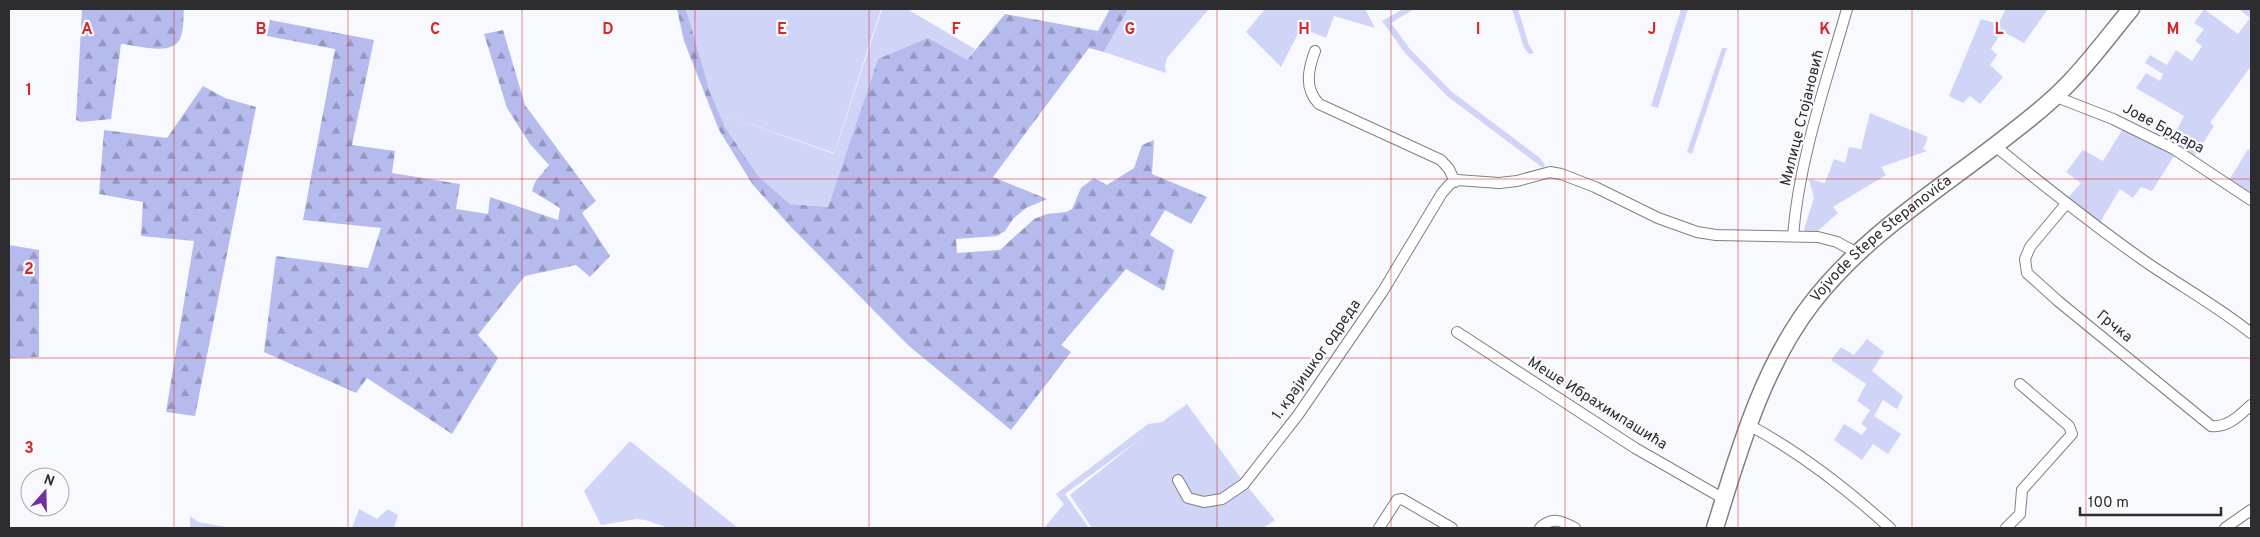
<svg xmlns="http://www.w3.org/2000/svg" width="2260" height="537" font-family="Overpass,sans-serif">
	<style>
		.green { fill: #d0d4f7 }
		.forest { fill: url(#forest-firs) }
		.lines { fill: none; stroke-linecap: round; stroke-linejoin: round }
		.street-casing { stroke: #7f8084; stroke-width: 12 }
		.primary-casing { stroke: #7f8084; stroke-width: 19 }
		.street { stroke: #fff; stroke-width: 10 }
		.primary { stroke: #fff; stroke-width: 16 }
		.grid { fill: none; stroke: #d62828; stroke-width: 1; stroke-opacity: 0.55 }
		.labels { text-anchor: middle; dominant-baseline: central; stroke-width: 4.5; stroke-linejoin: round; paint-order: stroke }
		.street-label { font-size: 15px; fill: #2d2d2f; stroke: #f8f9fe }
		.grid-label { font-size: 16px; text-anchor: middle; font-weight: bold; fill: #d62828; stroke: #f8f9fe; stroke-width: 4.5; stroke-linejoin: round; paint-order: stroke }
	</style>
	<defs>
		<pattern id="forest-firs" width="22" height="20" patternUnits="userSpaceOnUse" patternTransform="scale(1.25)"><rect width="22" height="20" fill="#b5bbec"/><path d="M5 1l3.5 6h-7zM16 11l3.5 6h-7z" fill="#9498c0"/></pattern>
	</defs>
	<rect width="100%" height="100%" fill="#f8f9fe"/>
	<path class="green" d="M686,9h195l-47,144 -109,-38 109,39 48,-145h25l68,40 -8,11 -89,-1 -50,148 -38,-3 -31,-27 -33,-48 -16,-37z
		M1128,9h81l-42,49 -2,7 1,8 -62,-21z
		M1265,9h100l10,19 -41,-12 -8,22 -25,-10 -20,39 -35,-35z
		M1403,9h11l-23,14 18,25 42,43 89,67 5,7 -2,3 -96,-72 -42,-43 -23,-32z
		M1512,9h6l11,36 5,8 -5,1 -5,-6z
		M1681,9h7l-30,99 -7,-2z
		M2006,9h42l-24,34 -22,-12 -11,18 6,6 -7,10 13,12 -23,27 -10,-8 -7,7 -14,-7 32,-77 17,5z
		M2204,9l34,25 12,-16 -11,-9h12v57l-41,57 4,3 -23,36 -15,-9 -24,38 -11,-4 -8,11 -13,-9 -21,35 -32,-25 14,-16 -15,-11 17,-22 20,11 21,-34 45,18 15,-29 -48,-28 10,-15 14,8 3,-7 -18,-11 5,-8 17,10 9,-15 16,11 10,-15 -7,-5 9,-12 -10,-6z
		M1722,48h5l-35,106 -5,-2z
		M1870,113l58,24 -5,12 4,2 -46,16 5,8 -53,32 5,6 -26,23 -5,-2 -3,-5 10,-31 -5,-19 16,4 9,-24 11,4 4,-16 12,2z
		M2248,149l3,3v46l-23,-16z
		M1867,339l17,13 -12,19 31,25 -6,13 -14,-9 -9,16 27,18 -13,20 -15,-10 -11,16 -28,-20 10,-16 18,11 5,-7 -6,-4 9,-14 -13,-9 9,-17 -35,-24 10,-13 13,8z
		M1187,404l59,81 29,35 -12,8h-171l-22,-33 70,-56 -75,55 24,34h-45l20,-24 -8,-10 92,-70 14,-2z
		M630,441l108,87h-69l-24,-8 -8,-1 -36,6 -17,-34z
		M359,509l18,10 11,-10 10,6 -4,13h-42z
		M190,516l8,6 34,6h-42z"/>
	<path class="forest" d="M82,9h102c-1,8 0,19 -3,27 -6,22 -44,9 -60,8l-10,75 -30,3 -5,-2z
		M677,9h9l24,83 16,37 33,48 31,27 38,3 50,-148 50,-21 39,22 38,-46 93,17 12,-22h18l-24,43 -15,-4 -96,129 54,22 -21,9 -13,11 -8,12 -8,5 -41,3 1,14 43,-3 34,-31 13,-5 19,-2 6,-3 9,-21 13,-10 13,7 27,-17 8,-23 12,-5 -2,34 55,23 -16,27 -26,-14 -15,25 24,15 -10,41 -38,-22 -65,76 10,7 -60,78 -102,-84 -117,-118 -39,-43 -34,-55 -35,-89z
		M270,20l104,20 -22,105 43,6 -3,22 68,11 -4,25 32,5 2,-17 68,23 2,-12 -28,-17 3,-9 14,-17 -19,-21 -23,-36 -23,-74 19,-4 22,75 71,96 -14,12 28,43 -20,21 -14,-12 -51,11 -47,59 20,23 -46,76 -85,-56 -11,15 -92,-41 12,-96 92,12 13,-40 -78,-8 32,-171 -68,-13z
		M203,86l22,12 31,9 -61,309 -29,-4 28,-171 -53,-5 2,-34 -44,-8 5,-64 63,8z
		M9,245l30,5v107l-30,1z"/>
	<g class="lines">
		<defs>
			<path id="street" d="M1315,51c-7,19 -11,37 4,53l122,56 8,9 6,13
				M2054,96l59,23 61,30 77,51
				M1995,146c48,39 97,78 148,114 36,25 74,46 108,73
				M2066,204l-36,43 -5,12 2,14 31,28 153,125c17,2 29,-11 40,-21
				M1793,236c6,-77 33,-153 54,-227
				M1457,332l178,116 89,51
				M1749,425c52,28 98,64 141,103
				M1178,480l10,18 16,4 18,-3 22,-15 54,-69 85,-124 59,-98 8,-9 7,-4 42,3 18,-2 33,-9 11,2 34,13 63,31 39,14 19,3 102,2 19,5 20,11
				M1379,528l18,-28 5,-1 50,29
				M1540,528c12,-12 22,-7 35,0
				M2006,528l14,-14 2,-24 50,-56 -3,-8 -49,-42
				M2225,528l26,-18"/>
			<g id="primary">
				<path id="s1" d="M1715,528c24,-77 47,-160 97,-225 54,-70 130,-115 198,-169 21,-16 42,-33 60,-52 22,-23 41,-49 61,-73"/>
			</g>
		</defs>
		<use href="#street" class="street-casing"/>
		<use href="#primary" class="primary-casing"/>
		<use href="#street" class="street"/>
		<use href="#primary" class="primary"/>
	</g>
	<path class="grid" d="M174,9v519M348,9v519M522,9v519M695,9v519M869,9v519M1043,9v519M1217,9v519M1391,9v519M1565,9v519M1738,9v519M1912,9v519M2086,9v519M9,179h2242M9,358h2242"/>
	<g class="labels">
		<g class="street-label">
			<text transform="translate(1803 118) rotate(-76)">Милице Стојановић</text>
			<text transform="translate(2163 129) rotate(28)">Јове Брдара</text>
			<text stroke="none"><textPath href="#s1" startOffset="341">Vojvode Stepe Stepanovića</textPath></text>
			<text transform="translate(2114 327) rotate(39)">Грчка</text>
			<text transform="translate(1317 360) rotate(-55)">1. крајишког одреда</text>
			<text transform="translate(1597 404) rotate(32)">Меше Ибрахимпашића</text>
		</g>
	</g>
	<g class="grid-label">
		<text x="87" y="34">A</text>
		<text x="261" y="34">B</text>
		<text x="435" y="34">C</text>
		<text x="608" y="34">D</text>
		<text x="782" y="34">E</text>
		<text x="956" y="34">F</text>
		<text x="1130" y="34">G</text>
		<text x="1304" y="34">H</text>
		<text x="1478" y="34">I</text>
		<text x="1652" y="34">J</text>
		<text x="1825" y="34">K</text>
		<text x="1999" y="34">L</text>
		<text x="2173" y="34">M</text>
		<text x="29" y="95">1</text>
		<text x="29" y="274">2</text>
		<text x="29" y="453">3</text>
	</g>
	<rect width="2260" height="537" fill="none" stroke="#2d2d2f" stroke-width="20"/>
	<g transform="translate(45 492) rotate(20)"><circle r="24" fill="#f8f9fe" stroke="#a7a7ab"/>
	<path d="M0-4L9 19L0 12L-9 19Z" fill="#7330a5"/>
	<text y="-8" font-size="14" font-weight="bold" text-anchor="middle" fill="#2d2d2f">N</text>
	</g>
	<path d="M2080 507v8h141v-8" fill="none" stroke="#2d2d2f" stroke-width="2.5"/>
	<text x="2088" y="507" font-size="15" fill="#2d2d2f" stroke="#f8f9fe" stroke-width="4" paint-order="stroke">100 m</text>
</svg>
